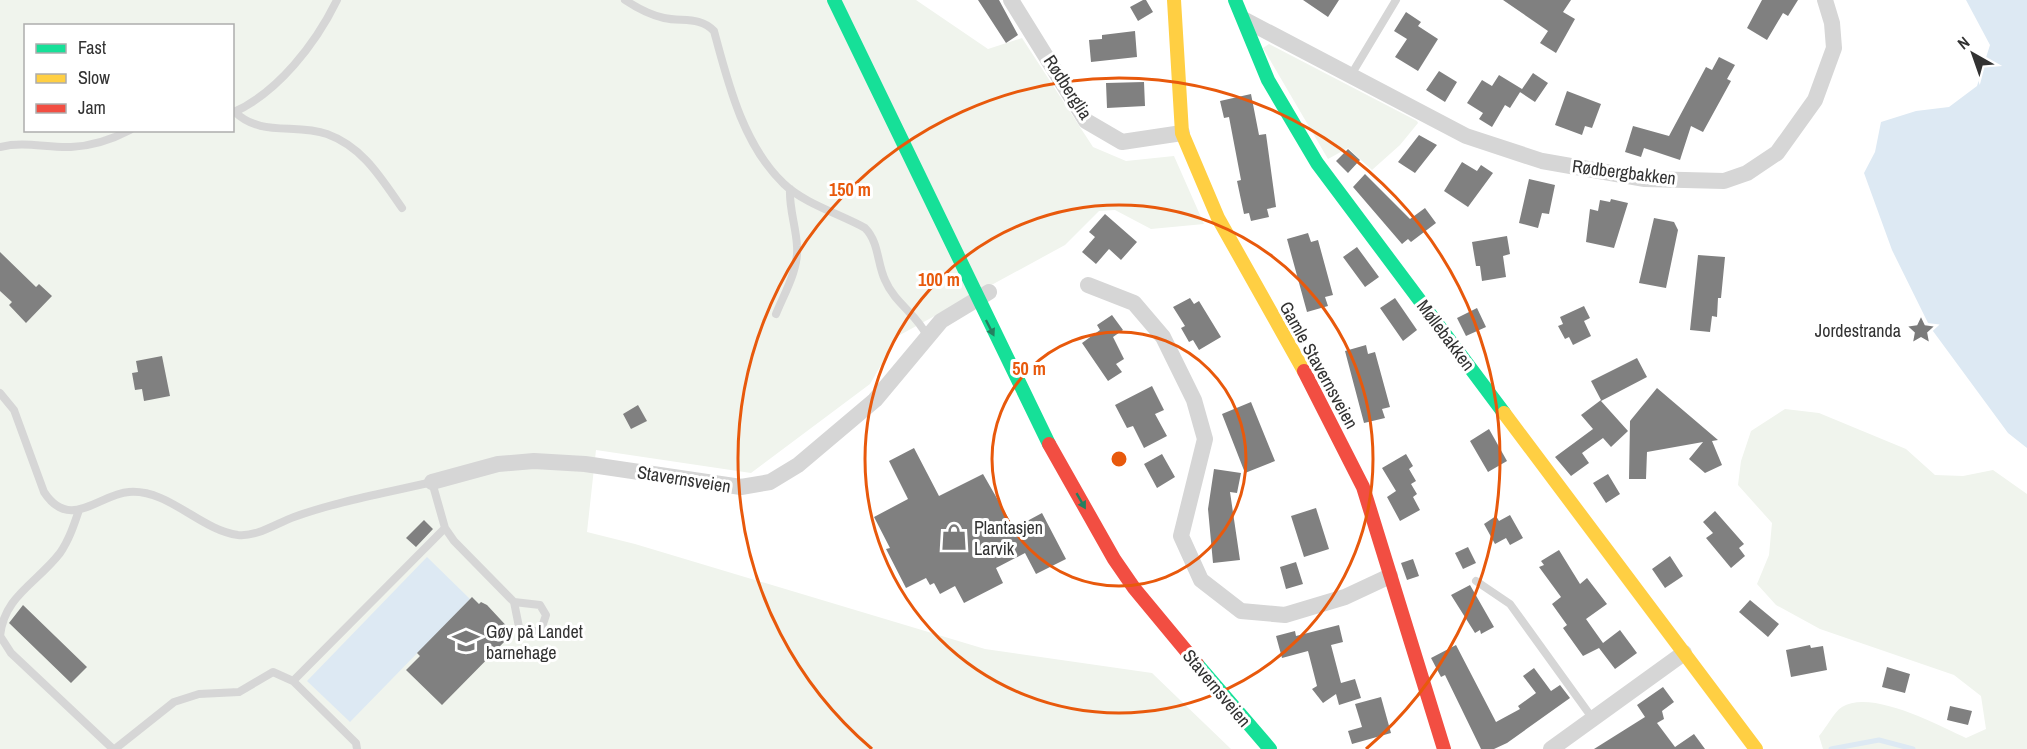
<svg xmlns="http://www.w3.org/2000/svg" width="2027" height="749" font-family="'Archivo Narrow',sans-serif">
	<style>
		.green { fill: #f0f4ed; fill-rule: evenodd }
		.water { fill: #dde9f3 }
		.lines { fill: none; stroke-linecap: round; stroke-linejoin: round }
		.stream { stroke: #dde9f3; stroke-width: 5 }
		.building { fill: #808080 }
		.lane { stroke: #d6d6d6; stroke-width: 8 }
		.street { stroke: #d6d6d6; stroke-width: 16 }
		.fast { stroke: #16e098; stroke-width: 14 }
		.slow { stroke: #ffcf43; stroke-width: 14 }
		.jam { stroke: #f24e42; stroke-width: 14 }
		.oneway { fill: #258060 }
		.ring { fill: none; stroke: #e8590c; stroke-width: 3 }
		.labels { text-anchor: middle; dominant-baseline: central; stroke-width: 6; stroke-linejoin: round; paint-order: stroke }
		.street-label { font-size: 18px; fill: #323232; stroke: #fff }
		.poi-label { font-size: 18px; fill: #323232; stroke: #fff; text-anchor: start }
		.centre { fill: #e8590c; stroke: #fff; stroke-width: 3 }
		.ring-label { font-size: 18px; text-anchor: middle; font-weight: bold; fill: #e8590c; stroke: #fff; stroke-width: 6; stroke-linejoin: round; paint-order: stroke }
	</style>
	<rect width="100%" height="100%" fill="#fff"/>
	<path class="green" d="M0,0h916l72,49 34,-11 71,109 33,14 48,-5 30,68 -53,5 -36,-19 -16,1 -34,34 -167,91 -28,48 -119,89 -155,-23 -9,82 48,12 350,105 167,24 79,76h-1231zM26,26h206v104h-206z
		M1269,44l148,77 1,2 -18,22 -28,25 -24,-22 -20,11 -65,-111z
		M1785,409l34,4 87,36 29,26 28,1 30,-6 34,24v255h-204l-4,-13c7,-8 15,-24 23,-29 29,-18 96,18 124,31l20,-9 -5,-33 -27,-21 -134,-46 -44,-24 -19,-21 12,-29 3,-32 -34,-38 3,-24 10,-30z"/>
	<path class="water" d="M1966,0h61v448l-19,-15 -78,-106 -38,-77 -28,-77 11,-21 6,-30 35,-11 33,-4 28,-21 13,-41z
		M427,557l43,42 -120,123 -43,-41z"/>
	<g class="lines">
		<path class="stream" d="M1831,749l48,-9 34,9"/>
	</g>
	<path class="building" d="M978,0h21l19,35 -12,8z
		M1143,0h3l7,12 -15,9 -8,-14z
		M1303,0h36l-11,17z
		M1503,0h68l-8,12 12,7 -19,34 -16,-10 8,-12z
		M1762,0h36l-10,16 -5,-3 -16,27 -20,-12z
		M1406,12l15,10 -3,4 20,13 -20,32 -23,-14 12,-18 -13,-8z
		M1135,31l2,26 -46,5 -2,-22 13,-1v-4z
		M1719,57l16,8 -8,14 4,2 -28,51 -12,-6 -11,34 -36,-12 -3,9 -16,-5 8,-26 36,10 37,-69 6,3z
		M1439,71l18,11 -12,20 -19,-12z
		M1533,73l15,10 -13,19 -15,-10z
		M1499,75l23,14 -12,19 -5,-3 -13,22 -13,-8 4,-6 -16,-10 15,-23 10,6z
		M1144,82l1,24 -38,2 -1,-25z
		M1567,91l34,13 -9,24 -7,-2 -3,9 -27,-10z
		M1251,94l8,41 7,-1 10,73 -9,2 2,8 -18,4 -2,-8 -5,1 -7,-33 4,-1 -12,-63 -5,1 -4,-17z
		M1419,135l18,10 -22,28 -17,-11z
		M1348,149l12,11 -12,13 -12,-12z
		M1462,162l15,9 4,-6 12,8 -25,34 -24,-16z
		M1365,174l45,45 15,-11 11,15 -25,19 -3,-3 -6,5 -49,-57z
		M1529,179l26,6 -6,29 -7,-1 -4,15 -19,-5z
		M1611,199l17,4 -14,45 -28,-6 4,-33 8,2 2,-11 10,2z
		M1105,214l32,28 -16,18 -12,-11 -13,15 -14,-12 13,-15 -6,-5z
		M1654,218l20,4 4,8 -12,58 -27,-5z
		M1308,233l3,9 7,-2 15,55 -8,2 3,9 -21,6 -20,-73z
		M1507,236l3,18 -7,2 3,21 -24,4 -2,-15h-4l-4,-24z
		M1357,247l22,30 -14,10 -22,-30z
		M0,252l36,35 3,-3 13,12 -26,27 -17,-18 3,-3 -12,-11z
		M1698,255l27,2 -4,41h-3l-1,19 -5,-1 -2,16 -20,-2z
		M1190,298l4,6 5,-3 22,36 -22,13 -6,-10 -4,2 -8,-14 4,-2 -12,-19z
		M1395,298l22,32 -14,11 -23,-33z
		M1584,306l6,12 -6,3 7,15 -18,9 -4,-8 -4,2 -7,-13 5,-2 -3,-7z
		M1477,308l9,19 -20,9 -9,-18z
		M1112,315l11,15 -10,7 11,22 -8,5 6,8 -14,9 -26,-38 18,-13 -3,-5z
		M1366,345l2,9 7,-2 15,55 -8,2 3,9 -21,5 -19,-72z
		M162,356l8,40 -26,5 -2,-12 -7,1 -3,-17 6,-1 -2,-11z
		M1637,358l10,19 -46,24 27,30 -17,16 -8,-9 -21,15 7,10 -18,13 -16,-19 38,-28 -12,-14 20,-15 -10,-19z
		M1152,386l12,24 -9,4 12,22 -23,12 -11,-22 -6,2 -12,-23z
		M1657,388l61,52 -6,1 10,24 -17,8 -16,-14 14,-17 -56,10 -1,27h-17l1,-58z
		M1251,402l24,59 -30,12 -23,-59z
		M638,405l9,16 -16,8 -8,-15z
		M1489,429l18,32 -19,11 -18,-31z
		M914,448l25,48 44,-22 31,54 28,-15 24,46 -30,15 -11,-21 -29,15 7,15 -39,20 -9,-17 -15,8 -6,-11 -4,2 -4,-7 -20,10 -20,-39 4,-1 -16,-31 34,-18 -19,-38z
		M1162,454l13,23 -18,11 -13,-24z
		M1406,454l7,12 -4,3 7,12 -5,3 6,10 -4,3 7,13 -20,11 -13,-24 9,-6 -14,-23z
		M1214,469l27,4 -4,20 -7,-1 10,68 -27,3 -5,-54z
		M1608,474l12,20 -14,9 -13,-20z
		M1316,508l13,41 -25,8 -13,-41z
		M1715,511l29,33 -5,4 6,8 -14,12 -25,-30 7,-5 -10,-11z
		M1510,515l13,23 -13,7 -4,-7 -11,6 -11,-20 12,-8 3,5z
		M424,520l9,9 -17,18 -10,-9z
		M1468,547l8,16 -13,6 -8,-16z
		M1559,550l21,34 7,-6 20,26 -21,15 17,24 17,-13 17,23 -22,16 -16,-21 -16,8 -20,-28 4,-3 -15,-21 9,-7 -22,-30 5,-2 -3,-4z
		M1670,556l13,20 -18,12 -13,-19z
		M1413,559l6,17 -12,4 -6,-17z
		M1296,562l7,22 -17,5 -6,-22z
		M1470,585l24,42 -13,7 -1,-4 -5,3 -24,-38z
		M472,597l7,7 2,-2 6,3 26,28 -71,72 -36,-35 14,-14 -3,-3z
		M1750,600l29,24 -11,13 -29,-25z
		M23,605l64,62 -16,16 -62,-60z
		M1339,625l4,17 -12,3 10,38 14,-4 6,19 -22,7 -3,-11 -13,9 -11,-14 5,-3 -9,-35 -26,7 -6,-22 19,-5 1,5z
		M1456,645l40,77 24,-13 -2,-3 18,-13 -13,-17 11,-8 17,23 9,-6 10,13 -63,45 -13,6h-13l-36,-74 -4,2 -10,-19z
		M1810,645l1,3 12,-2 4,24 -36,7 -5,-27z
		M1887,667l23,7 -5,19 -23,-6z
		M1663,687l11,15 -12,9 2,8 -7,4 18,24 19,-13 11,15h-111l51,-32 -8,-12z
		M1381,697l10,36 -39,11 -4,-13 14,-4 -7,-23z
		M1950,706l22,5 -4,14 -21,-5z"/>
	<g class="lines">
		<path class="lane" d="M625,0c12,8 25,15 39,18 18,4 36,-2 50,13 14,52 29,114 70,153 21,20 56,30 81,44 14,14 12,35 20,52 10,24 32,34 42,56
			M1351,75l45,-75
			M235,112c25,25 61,11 92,22 36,13 54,44 75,74
			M232,113c46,-20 84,-70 105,-113
			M0,147c24,-6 47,1 71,0 21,-1 40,-7 59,-17
			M776,314c8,-20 23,-45 21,-68 -1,-20 -8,-37 -7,-57
			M0,393l14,17 30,82c26,40 55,2 85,0 40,-3 71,38 109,43 19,2 39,-12 56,-18 44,-16 92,-24 138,-35l13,46 9,13 60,61
			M1476,581l34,23 83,115
			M514,602l26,3 6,10 -5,15 -14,3 -8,-6z
			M0,636l11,17 102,96
			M0,636c4,-40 37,-53 60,-83 9,-13 14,-28 19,-43
			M293,681l152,-153
			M115,749l59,-47 25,-8 40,-2 34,-20 20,9 63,62 1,6"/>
		<path class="street" d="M1011,0l75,121 36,21 60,-9
			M1245,20l221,116 76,25 103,18 79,2 23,-8 30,-20 38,-53 19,-52 -2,-25 -7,-23
			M1088,285l46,18 29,34 31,63 11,39 -24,97 20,44 40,31 44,4 60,-18 45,-21
			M432,482l66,-18 36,-3 51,3 156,23 29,-5 28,-17 77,-65 66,-79 48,-29
			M1551,749l133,-96"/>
		<path class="fast" d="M834,0l215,444
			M1235,0l33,80 49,83 187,250
			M1197,664l73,85"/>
		<path class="slow" d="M1174,0l8,133 36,85 86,153
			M1504,413l252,336"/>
		<path class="jam" d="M1304,371l59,116 81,262
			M1049,444l65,115 20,29 63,76"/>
	</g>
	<defs><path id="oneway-solid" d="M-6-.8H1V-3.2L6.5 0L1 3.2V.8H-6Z" transform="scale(1.5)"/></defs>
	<g class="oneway">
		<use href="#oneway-solid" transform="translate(990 328) rotate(63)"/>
		<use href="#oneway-solid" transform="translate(1081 501) rotate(60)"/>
	</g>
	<g class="ring">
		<circle cx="1119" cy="459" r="127"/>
		<circle cx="1119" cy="459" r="254"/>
		<path d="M872 749A381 381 0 1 1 1366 749"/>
	</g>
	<defs>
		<symbol id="sight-bare" viewBox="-9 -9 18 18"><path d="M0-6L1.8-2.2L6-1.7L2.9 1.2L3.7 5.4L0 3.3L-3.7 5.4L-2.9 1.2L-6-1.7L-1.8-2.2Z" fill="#7a7a7a" stroke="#fff" stroke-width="2.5" paint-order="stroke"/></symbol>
		<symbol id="shop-bare" viewBox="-9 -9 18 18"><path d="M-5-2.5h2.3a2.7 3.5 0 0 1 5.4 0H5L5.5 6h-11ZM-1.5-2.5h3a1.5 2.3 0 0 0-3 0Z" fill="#7a7a7a" stroke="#fff" stroke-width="2.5" paint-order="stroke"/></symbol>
		<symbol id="school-bare" viewBox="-9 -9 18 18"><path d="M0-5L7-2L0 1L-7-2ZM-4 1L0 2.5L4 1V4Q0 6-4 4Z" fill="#7a7a7a" stroke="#fff" stroke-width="2.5" paint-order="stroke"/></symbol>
	</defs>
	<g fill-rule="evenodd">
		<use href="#sight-bare" x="1902" y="311" width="38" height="38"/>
		<use href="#shop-bare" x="935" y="518" width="38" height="38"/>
		<use href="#school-bare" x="447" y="622" width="38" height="38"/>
	</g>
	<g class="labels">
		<g class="street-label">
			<text transform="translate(1068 87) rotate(57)">Rødberglia</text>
			<text transform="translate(1624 172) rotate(7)">Rødbergbakken</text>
			<text transform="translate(1446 335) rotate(53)">Møllebakken</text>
			<text transform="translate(1319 365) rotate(61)">Gamle Stavernsveien</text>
			<text transform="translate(684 479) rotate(9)">Stavernsveien</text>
			<text transform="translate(1217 688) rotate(50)">Stavernsveien</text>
		</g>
		<g class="poi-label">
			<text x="1901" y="330" text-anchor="end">Jordestranda</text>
			<text x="974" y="527">Plantasjen<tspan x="974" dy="21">Larvik</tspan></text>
			<text x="486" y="631">Gøy på Landet<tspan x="486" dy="21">barnehage</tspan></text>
		</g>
	</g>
	<circle cx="1119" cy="459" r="9" class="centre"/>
	<g class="ring-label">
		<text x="850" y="196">150 m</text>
		<text x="939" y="286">100 m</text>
		<text x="1029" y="375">50 m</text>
	</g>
	<rect x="24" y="24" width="210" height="108" fill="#ffffff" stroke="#adadad" stroke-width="1.5"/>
	<rect x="36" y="44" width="30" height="9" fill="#16e098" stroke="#adadad" stroke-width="1.5"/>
	<text x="78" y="54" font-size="18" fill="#323232">Fast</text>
	<rect x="36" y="74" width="30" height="9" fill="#ffcf43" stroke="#adadad" stroke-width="1.5"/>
	<text x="78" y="84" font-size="18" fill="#323232">Slow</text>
	<rect x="36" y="104" width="30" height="9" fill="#f24e42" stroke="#adadad" stroke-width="1.5"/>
	<text x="78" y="114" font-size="18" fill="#323232">Jam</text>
	<g transform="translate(1973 54) rotate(320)" stroke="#ffffff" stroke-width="4.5" paint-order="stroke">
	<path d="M0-4.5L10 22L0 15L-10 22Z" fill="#323232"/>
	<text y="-9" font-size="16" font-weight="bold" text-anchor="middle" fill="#323232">N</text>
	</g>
</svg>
